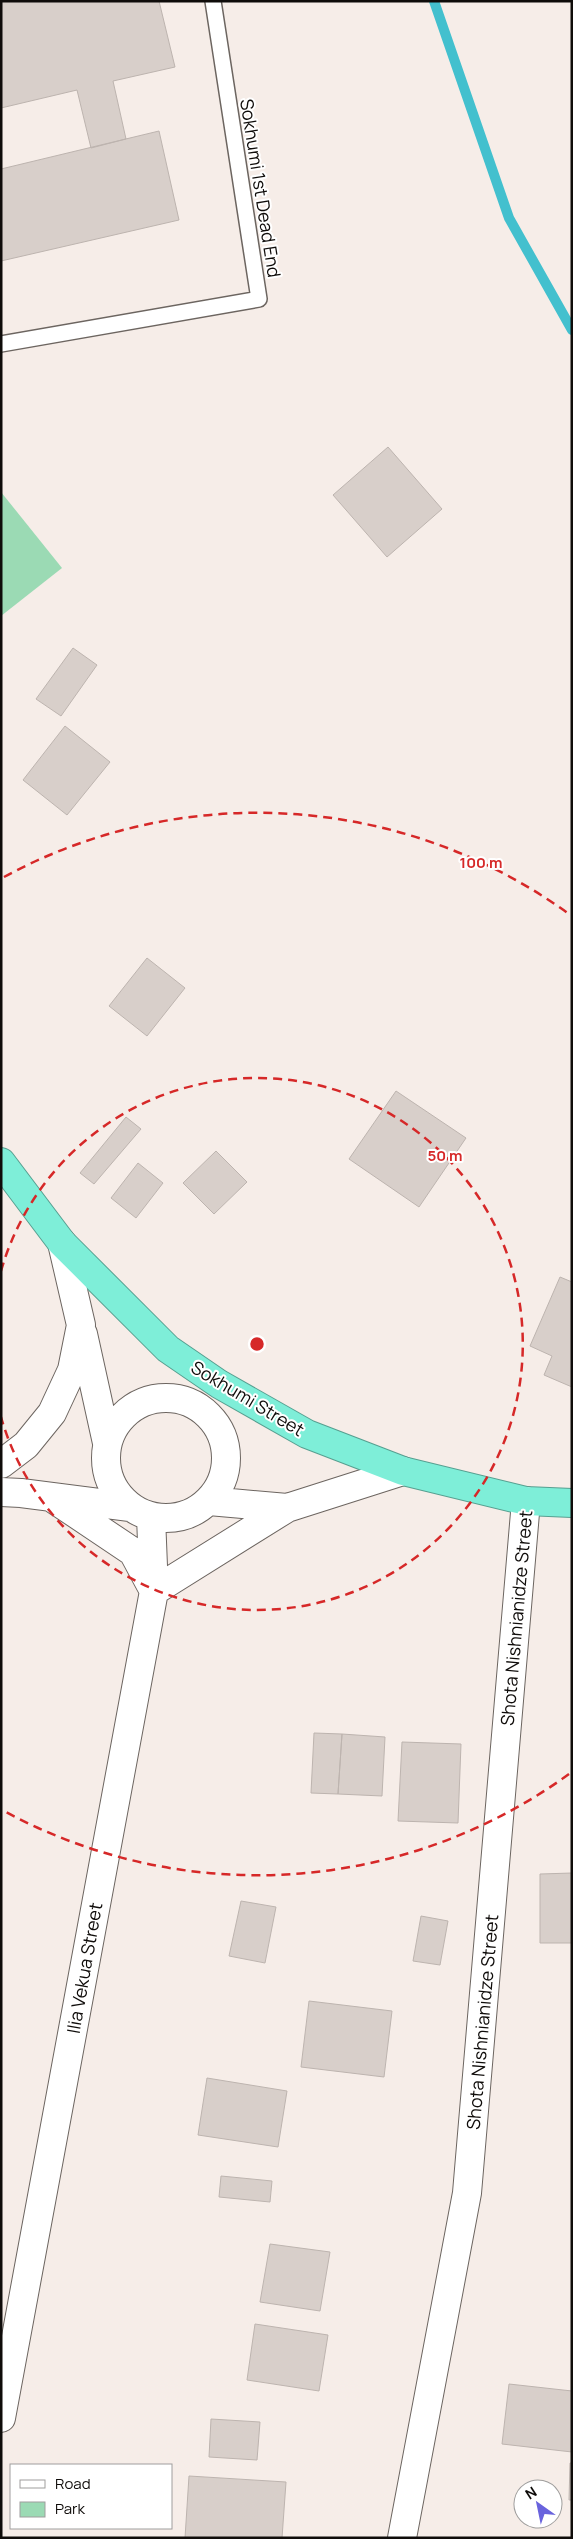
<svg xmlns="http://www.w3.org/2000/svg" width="573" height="2539" font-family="Manrope,sans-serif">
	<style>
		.green { fill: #9bdab4 }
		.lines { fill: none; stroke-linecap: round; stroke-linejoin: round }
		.stream { stroke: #43c0ce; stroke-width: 10 }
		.building { fill: #d8cfca; stroke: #bdb4af }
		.lane-casing { stroke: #6c6560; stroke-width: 18 }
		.street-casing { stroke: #6c6560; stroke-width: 30 }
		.highway-casing { stroke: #579f90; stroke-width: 30 }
		.lane { stroke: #fff; stroke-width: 15 }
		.street { stroke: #fff; stroke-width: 28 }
		.highway { stroke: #7eeed8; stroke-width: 28 }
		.ring { fill: none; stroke: #d62828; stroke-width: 2.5; stroke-dasharray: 9 6 }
		.labels { text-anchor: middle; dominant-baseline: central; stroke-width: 4; stroke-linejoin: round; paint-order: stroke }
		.street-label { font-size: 18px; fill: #0f0c0a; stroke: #fff }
		.centre { fill: #d62828; stroke: #fff; stroke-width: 2.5 }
		.ring-label { font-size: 15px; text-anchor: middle; font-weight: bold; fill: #d62828; stroke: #fff; stroke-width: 4; stroke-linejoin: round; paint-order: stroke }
	</style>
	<rect width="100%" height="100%" fill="#f6ede8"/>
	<path class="green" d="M1,492l61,76 -61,48z"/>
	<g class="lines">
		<path class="stream" d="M434,1l75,217 63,112"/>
	</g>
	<path class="building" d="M1,1h158l16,66 -62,14 13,58 -35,9 -14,-58 -76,18z
		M159,131l20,89 -178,41v-92z
		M388,447l54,62 -55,48 -54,-62z
		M73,648l24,17 -36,51 -25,-17z
		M65,726l45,36 -43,53 -44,-35z
		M147,958l38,30 -38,48 -38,-30z
		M396,1091l70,47 -47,69 -70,-48z
		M126,1117l15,12 -47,55 -14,-11z
		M216,1151l31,31 -33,32 -31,-31z
		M138,1163l25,20 -27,35 -25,-20z
		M560,1277l12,5v105l-28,-12 8,-19 -22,-10z
		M314,1733l28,1 -4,60 -27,-1z
		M342,1734l43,3 -3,59 -44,-2z
		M402,1742l59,2 -3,79 -60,-2z
		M572,1873v70h-32v-69z
		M241,1901l35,6 -11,56 -36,-7z
		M421,1916l27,5 -8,44 -27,-4z
		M309,2001l83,10 -8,66 -83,-10z
		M207,2078l80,13 -9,56 -80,-12z
		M221,2176l51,5 -2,21 -51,-5z
		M270,2244l60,8 -10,59 -60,-9z
		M255,2324l73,11 -9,56 -72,-11z
		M509,2384l63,7v61l-70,-8z
		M211,2419l49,3 -3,38 -48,-3z
		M570,2463h2v37h-3z
		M189,2476l97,6 -4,56h-97z"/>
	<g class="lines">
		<defs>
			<path id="lane" d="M1,344l258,-45 -46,-298"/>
			<path id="street" d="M83,1334l24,109
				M106 1458a60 60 0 1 1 120 0a60 60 0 1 1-120 0Z
				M1,1464l25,-19 26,-32 20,-43 9,-45 -19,-82
				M1,1492l20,1 109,14
				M51,1497l82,55 21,39 133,-83 116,-37
				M209,1501l78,7
				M1,2418l153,-827 -3,-74
				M402,2538l65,-345 59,-692"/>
			<path id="highway" d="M1,1162l61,81 106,106 51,35 88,50 96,37 123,30 46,2"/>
		</defs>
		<use href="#lane" class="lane-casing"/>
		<use href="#street" class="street-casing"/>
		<use href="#highway" class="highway-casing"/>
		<use href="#lane" class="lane"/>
		<use href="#street" class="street"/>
		<use href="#highway" class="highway"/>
	</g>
	<g class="ring">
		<path d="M1 1271A266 266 0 1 1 1 1417"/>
		<path d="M569 1774A531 531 0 0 1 4 1811M4 877A531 531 0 0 1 569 914"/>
	</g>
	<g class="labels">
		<g class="street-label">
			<text transform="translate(261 188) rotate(81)">Sokhumi 1st Dead End</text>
			<text transform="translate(248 1398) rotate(31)">Sokhumi Street</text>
			<text transform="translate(516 1618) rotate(-85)">Shota Nishnianidze Street</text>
			<text transform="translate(84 1968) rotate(-80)">Ilia Vekua Street</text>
			<text transform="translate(482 2022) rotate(-85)">Shota Nishnianidze Street</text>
		</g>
	</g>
	<circle cx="257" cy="1344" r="8" class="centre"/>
	<g class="ring-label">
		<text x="481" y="868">100 m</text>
		<text x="445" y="1161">50 m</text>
	</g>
	<rect width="573" height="2539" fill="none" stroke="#0f0c0a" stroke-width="5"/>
	<rect x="10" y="2464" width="162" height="65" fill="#ffffff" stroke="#9f9e9d"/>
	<rect x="20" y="2480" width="25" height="8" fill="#ffffff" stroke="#9f9e9d"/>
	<text x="55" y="2489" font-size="15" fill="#0f0c0a">Road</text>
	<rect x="20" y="2502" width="25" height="15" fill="#9bdab4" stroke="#9f9e9d"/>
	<text x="55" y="2514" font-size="15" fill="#0f0c0a">Park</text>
	<g transform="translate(538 2504) rotate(327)"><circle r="24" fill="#ffffff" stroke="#9f9e9d"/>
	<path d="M0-4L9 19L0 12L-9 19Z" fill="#6963dd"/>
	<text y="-8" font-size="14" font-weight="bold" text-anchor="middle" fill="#0f0c0a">N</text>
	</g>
</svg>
